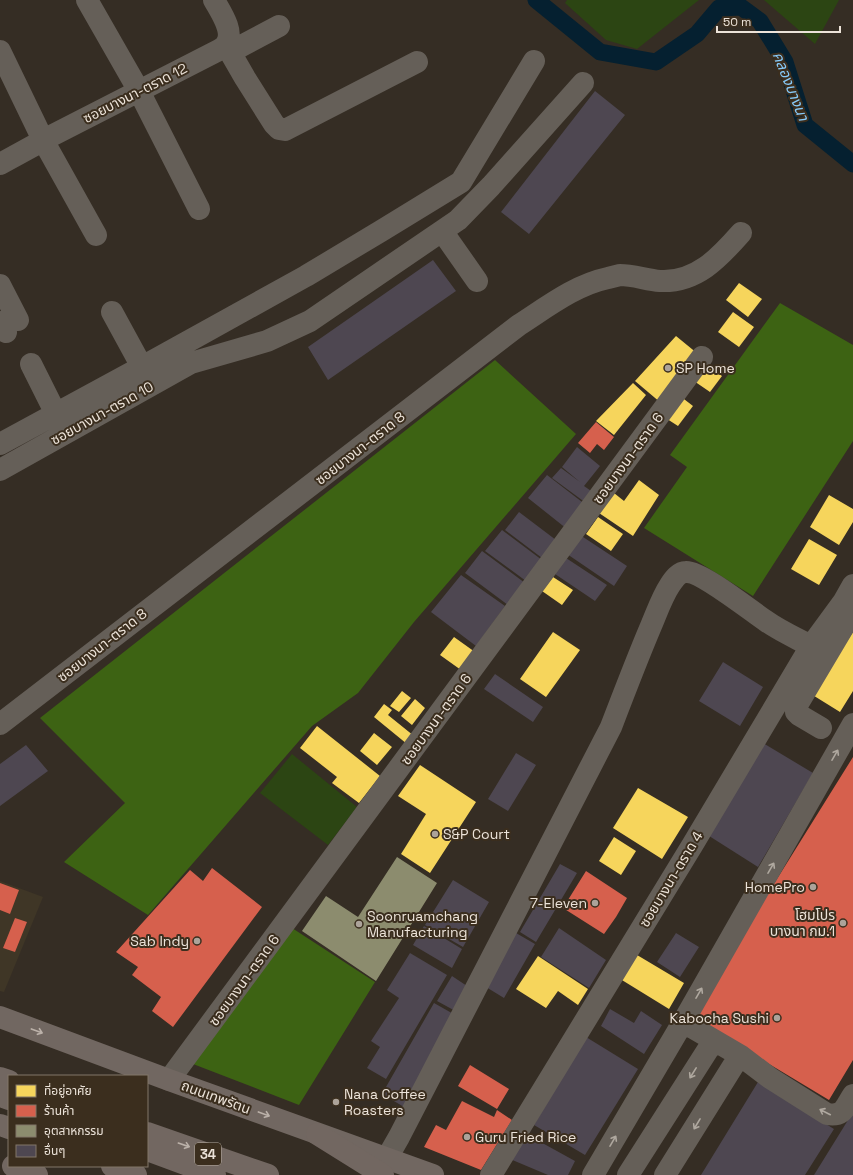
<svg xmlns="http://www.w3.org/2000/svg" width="853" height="1175" font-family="'Space Grotesk','Noto Sans Thai',sans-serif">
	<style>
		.commercial { fill: #3f3626 }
		.green { fill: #2c4513 }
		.forest { fill: #3d6313 }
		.homes { fill: #f6d55c }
		.shops { fill: #d6604d }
		.industry { fill: #8c8c6e }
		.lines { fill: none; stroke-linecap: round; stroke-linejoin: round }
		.canal { stroke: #052030; stroke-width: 17 }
		.building { fill: #4e4751 }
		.minor { stroke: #655f58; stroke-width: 22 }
		.major { stroke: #716761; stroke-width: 22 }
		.highway { stroke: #726761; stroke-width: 22 }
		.oneway { stroke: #afa89f }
		.oneway2 { stroke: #bbb1a9 }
		.poi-dot { fill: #aca39a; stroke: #3b2e1e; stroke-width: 1.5 }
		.labels { text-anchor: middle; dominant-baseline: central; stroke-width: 4; stroke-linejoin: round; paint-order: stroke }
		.shield { fill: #3b2e1e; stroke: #b7ada1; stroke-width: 1 }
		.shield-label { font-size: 13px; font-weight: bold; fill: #ece3d9 }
		.street-label { font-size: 14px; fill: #ece3d9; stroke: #3b2e1e }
		.poi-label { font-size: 14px; fill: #ece3d9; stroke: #3b2e1e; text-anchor: start }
		.water-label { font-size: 15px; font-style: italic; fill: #87caf9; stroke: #3b2e1e }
	</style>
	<rect width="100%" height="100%" fill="#352d24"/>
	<path class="commercial" d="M0,881l43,16 -39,95 -4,-1z"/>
	<path class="green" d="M567,0h132l-62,49 -31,-9 -41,-37z
		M764,0h75l-24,44z
		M292,754l65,53 -29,38 -68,-52z"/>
	<path class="forest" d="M780,303l73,42v96l-100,155 -109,-68 43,-61 -17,-12z
		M495,360l81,74 -162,188 -56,71 -46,33 -164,189 -84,-53 61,-59 -85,-85z
		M292,928l83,54 -76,123 -106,-41z"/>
	<path class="homes" d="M739,283l23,16 -14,18 -22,-17z
		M733,312l21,15 -15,20 -21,-15z
		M676,336l22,18 -37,49 -26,-22z
		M704,363l18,13 -12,16 -19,-13z
		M633,383l13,12 -32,40 -18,-14z
		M680,396l13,10 -15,20 -14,-9z
		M639,480l20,15 -26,41 -34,-23 15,-20 10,8z
		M829,495l24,14v13l-14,23 -29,-18z
		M598,517l25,17 -12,17 -25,-17z
		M809,539l28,16 -18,30 -28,-16z
		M553,577l20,13 -11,15 -20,-14z
		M553,632l27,18 -34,47 -26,-18z
		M853,632v59l-13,21 -29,-18z
		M454,637l21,15 -14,18 -21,-15z
		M402,691l9,7 -12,14 -9,-6z
		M415,699l10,9 -13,17 -11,-9z
		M384,704l8,6 -4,5 26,21 -7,8 -33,-27z
		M317,726l63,50 -21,27 -27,-20 5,-6 -37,-29z
		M374,733l18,14 -15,18 -17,-14z
		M420,765l56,37 -46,71 -29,-19 25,-40 -28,-18z
		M638,788l50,29 -26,42 -49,-31z
		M614,837l22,14 -15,24 -22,-14z
		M632,952l52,31 -15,26 -52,-32z
		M538,956l50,33 -10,16 -20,-14 -12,17 -30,-19z"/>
	<path class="shops" d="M596,422l18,15 -10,13 -7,-6 -7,9 -12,-10z
		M853,757v303l-24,40 -138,-83z
		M212,868l50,39 -89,120 -21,-16 9,-14 -29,-22 6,-8 -22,-15 74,-82 13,11z
		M586,871l41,27 -11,19 -12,17 -41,-26z
		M0,883l19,7 -9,24 -10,-4z
		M15,918l12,4 -12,30 -12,-4z
		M470,1065l39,24 -12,20 -39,-23z
		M462,1101l32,16 3,-7 15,10 -31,50 -57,-23 12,-22 10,5z"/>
	<path class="industry" d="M397,857l40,26 -61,98 -74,-50 24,-35 32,21z"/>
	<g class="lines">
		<path class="canal" d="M536,0l64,52 56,10 41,-28 22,-26 22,-1 19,14 25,41 20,63 48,39"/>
	</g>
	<path class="building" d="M595,91l30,24 -96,119 -28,-22z
		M433,260l23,31 -128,89 -20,-33z
		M577,447l23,19 -16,20 10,7 -8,10 -34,-25 9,-10 19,14 -18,-15z
		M547,475l39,30 -19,24 -39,-31z
		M519,512l37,28 -14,18 -37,-28z
		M502,530l40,30 -16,21 -41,-30z
		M580,535l47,31 -13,20 -47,-32z
		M482,551l43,32 -17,22 -43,-32z
		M566,558l41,27 -12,16 -40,-27z
		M461,575l44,31 -29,40 -45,-34z
		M723,662l40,25 -23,39 -41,-25z
		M495,674l48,33 -10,15 -49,-33z
		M763,743l50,30 -55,94 -52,-33z
		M26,745l22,26 -48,35v-42z
		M516,753l20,12 -28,46 -20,-12z
		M560,864l17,9 -41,69 -16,-10z
		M453,880l36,22 -26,45 -38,-22z
		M424,926l38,23 -10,19 -39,-23z
		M559,928l47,32 -17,28 -48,-31z
		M516,933l19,11 -31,54 -18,-11z
		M676,933l23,14 -19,30 -23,-15z
		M410,953l37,22 -61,104 -19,-11 13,-21 -9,-6 28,-43 -12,-8z
		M452,976l21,14 -14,23 -22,-12z
		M434,1003l23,13 -53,91 -22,-13z
		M610,1009l24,14 7,-12 21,14 -18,29 -43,-28z
		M586,1037l52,32 -53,86 -51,-30z
		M758,1082l76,47 -29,46h-104z
		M853,1112v63h-39z
		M526,1134l49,27 -7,14h-20l-38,-16z"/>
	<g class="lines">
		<path class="minor" d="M87,0l52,91 60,118
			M226,45l19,33 29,46 5,5 6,1 132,-68
			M0,51l43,89 53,95
			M230,52l49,-26
			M0,164l53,-29 166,-85c2,-1 6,-3 7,-6 9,-12 -6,-33 -12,-44
			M442,231l35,50
			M0,285l18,35
			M112,312l30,55
			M0,322l6,10
			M31,364l25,50
			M0,444l142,-77 164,-91 75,-45 80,-49 73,-121
			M0,470l191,-107 76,-22 43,-20 148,-101 33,-34 92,-103
			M0,724l519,-399c28,-18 56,-40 89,-47 4,-1 8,-2 12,-3 13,0 27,5 40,6 36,2 59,-23 81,-48
			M821,728l-22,-13 -3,-3v-5l57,-96
			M683,1022l58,34 29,22 57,36c17,3 18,-7 26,-19
			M169,1080l533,-723
			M387,1158l12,-21 212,-410c13,-34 26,-68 40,-101 6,-14 11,-29 19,-41 4,-6 9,-13 16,-13 15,-1 65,39 80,49 14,10 30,17 45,25
			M491,1175l202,-331 118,-198 33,-45 9,-16
			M593,1175l90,-153 170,-298
			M628,1175l86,-135
			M665,1175l68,-109 8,-10"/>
		<path class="major" d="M0,1017l169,63 264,95"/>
		<path class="highway" d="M0,1078l9,3
			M0,1096l9,3
			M0,1125l9,3
			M147,1133l121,42
			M317,1134l66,41
			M147,1150l68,25
			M13,1166l24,9
			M112,1166l24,9"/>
	</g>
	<defs><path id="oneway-shaft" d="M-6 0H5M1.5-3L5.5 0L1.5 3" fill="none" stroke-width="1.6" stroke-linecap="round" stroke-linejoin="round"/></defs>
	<g class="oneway">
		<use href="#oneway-shaft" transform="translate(835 755) rotate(-60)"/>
		<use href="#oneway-shaft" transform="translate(771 868) rotate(-60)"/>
		<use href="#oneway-shaft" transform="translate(699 993) rotate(-60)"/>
		<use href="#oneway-shaft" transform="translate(693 1073) rotate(122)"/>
		<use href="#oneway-shaft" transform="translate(825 1112) rotate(-153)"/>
		<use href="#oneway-shaft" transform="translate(697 1124) rotate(121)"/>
		<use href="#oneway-shaft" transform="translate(613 1141) rotate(-60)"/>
	</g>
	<g class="oneway2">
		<use href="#oneway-shaft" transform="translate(37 1031) rotate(20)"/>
		<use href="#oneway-shaft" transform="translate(264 1114) rotate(20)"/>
		<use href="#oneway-shaft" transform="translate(184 1145) rotate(19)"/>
	</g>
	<g class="poi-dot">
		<circle cx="668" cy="368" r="4"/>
		<circle cx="435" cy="834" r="4"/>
		<circle cx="813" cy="887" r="4"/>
		<circle cx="595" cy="903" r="4"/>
		<circle cx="843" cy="923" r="4"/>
		<circle cx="359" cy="924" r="4"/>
		<circle cx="197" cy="941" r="4"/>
		<circle cx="777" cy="1018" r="4"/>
		<circle cx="336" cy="1102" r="4"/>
		<circle cx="467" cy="1137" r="4"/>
	</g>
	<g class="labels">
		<rect class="shield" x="195" y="1143" width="26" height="22" rx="3"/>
		<g class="shield-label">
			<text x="208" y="1154">34</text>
		</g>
		<g class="street-label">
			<text transform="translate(135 93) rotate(-27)">ซอยบางนา-ตราด 12</text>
			<text transform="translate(102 413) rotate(-29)">ซอยบางนา-ตราด 10</text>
			<text transform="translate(360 448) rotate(-38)">ซอยบางนา-ตราด 8</text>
			<text transform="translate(628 458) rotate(-54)">ซอยบางนา-ตราด 6</text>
			<text transform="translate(102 645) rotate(-38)">ซอยบางนา-ตราด 8</text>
			<text transform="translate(436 719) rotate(-54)">ซอยบางนา-ตราด 6</text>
			<text transform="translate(671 879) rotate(-59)">ซอยบางนา-ตราด 4</text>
			<text transform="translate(244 980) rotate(-54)">ซอยบางนา-ตราด 6</text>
			<text transform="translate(216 1097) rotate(20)">ถนนเทพรัตน</text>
		</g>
		<g class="poi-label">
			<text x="676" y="368">SP Home</text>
			<text x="443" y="834">S&amp;P Court</text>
			<text x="805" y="887" text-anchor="end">HomePro</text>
			<text x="587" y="903" text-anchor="end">7-Eleven</text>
			<text x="835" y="915" text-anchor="end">โฮมโปร<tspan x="835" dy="16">บางนา กม.1</tspan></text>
			<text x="367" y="916">Soonruamchang<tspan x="367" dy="16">Manufacturing</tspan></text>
			<text x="189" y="941" text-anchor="end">Sab Indy</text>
			<text x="769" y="1018" text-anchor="end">Kabocha Sushi</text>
			<text x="344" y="1094">Nana Coffee<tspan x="344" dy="16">Roasters</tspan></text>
			<text x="475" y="1137">Guru Fried Rice</text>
		</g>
		<g class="water-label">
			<text transform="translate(791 86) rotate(68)">คลองบางนา</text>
		</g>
	</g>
	<rect x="8" y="1075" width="140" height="92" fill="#3b2e1e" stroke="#827669"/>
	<rect x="16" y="1085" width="20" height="12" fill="#f6d55c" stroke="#827669"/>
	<text x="44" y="1095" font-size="12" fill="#ece3d9">ที่อยู่อาศัย</text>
	<rect x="16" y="1105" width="20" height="12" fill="#d6604d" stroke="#827669"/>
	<text x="44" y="1115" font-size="12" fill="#ece3d9">ร้านค้า</text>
	<rect x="16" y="1125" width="20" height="12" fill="#8c8c6e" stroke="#827669"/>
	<text x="44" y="1135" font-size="12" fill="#ece3d9">อุตสาหกรรม</text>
	<rect x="16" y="1145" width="20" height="12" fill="#4e4751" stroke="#827669"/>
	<text x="44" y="1155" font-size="12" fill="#ece3d9">อื่นๆ</text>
	<path d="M717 26v6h123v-6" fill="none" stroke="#ece3d9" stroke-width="2"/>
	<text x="723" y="26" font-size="12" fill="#ece3d9" stroke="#3b2e1e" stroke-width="3" paint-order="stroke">50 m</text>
</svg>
